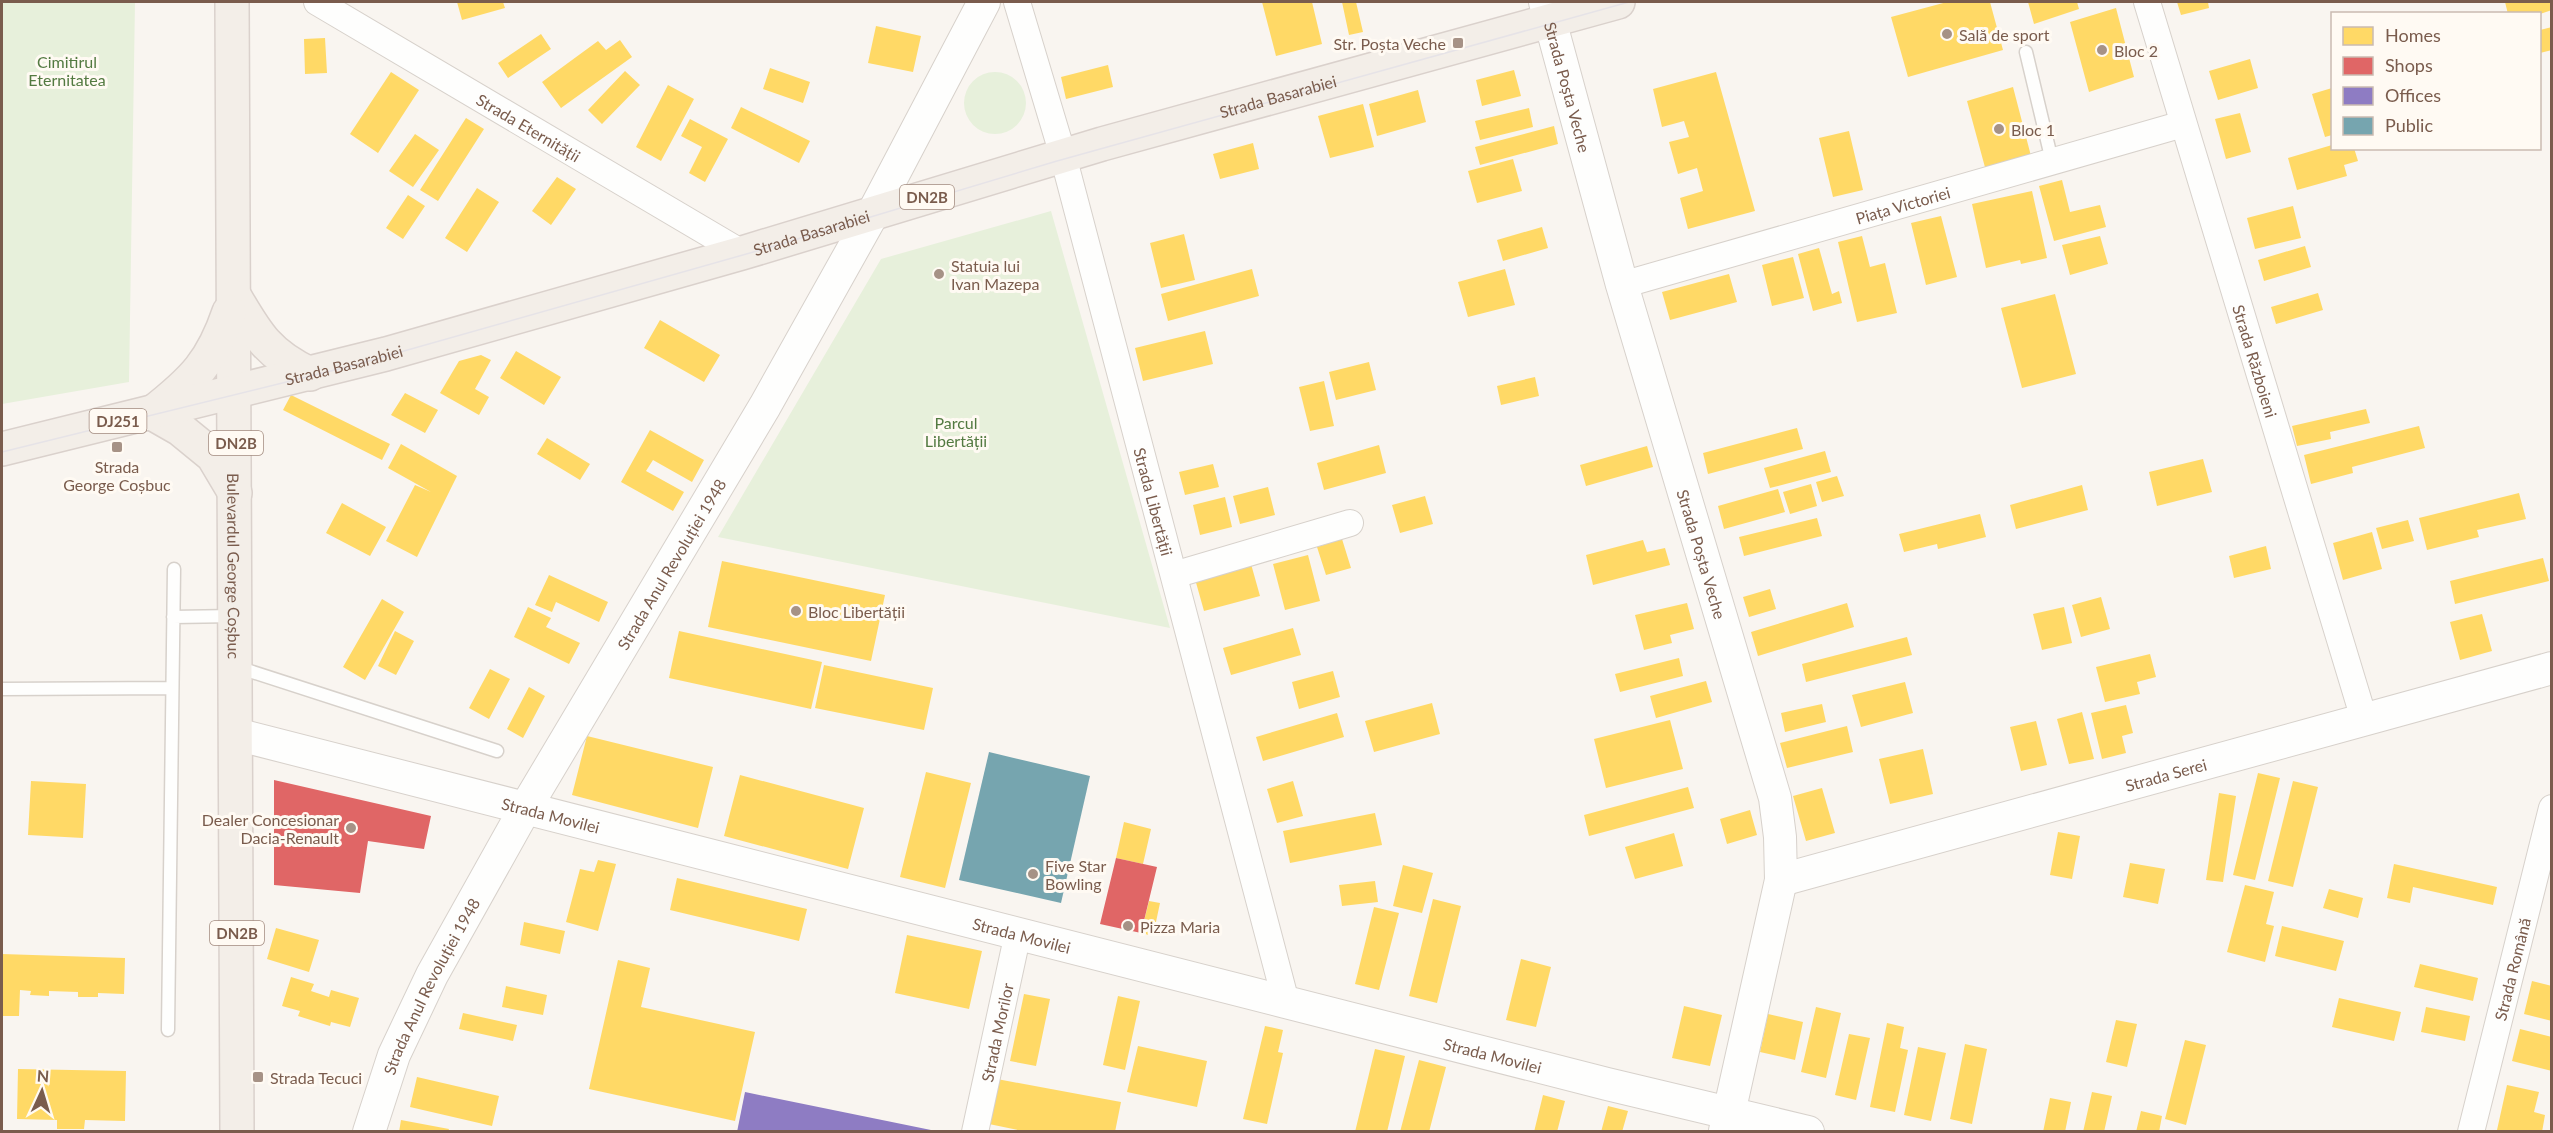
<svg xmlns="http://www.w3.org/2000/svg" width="2553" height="1133" font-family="Lato,sans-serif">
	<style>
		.green { fill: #e7f0db }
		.homes { fill: #ffd966 }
		.shops { fill: #e06666 }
		.offices { fill: #8e7cc3 }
		.public { fill: #76a5af }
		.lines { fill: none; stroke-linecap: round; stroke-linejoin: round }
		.service-casing { stroke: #d7d1cb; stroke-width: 15 }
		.minor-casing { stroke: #d7d1cb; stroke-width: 28 }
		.tertiary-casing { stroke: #d7d1cb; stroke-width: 34 }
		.primary-casing { stroke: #dad1cc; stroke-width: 36 }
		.service { stroke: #fefefd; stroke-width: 12 }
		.minor { stroke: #fefefd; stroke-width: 26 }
		.tertiary { stroke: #fefefd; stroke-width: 32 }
		.primary { stroke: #f3eee8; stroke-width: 33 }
		.tram { stroke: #e6e3e7; stroke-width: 1.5 }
		.poi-dot { fill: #a69286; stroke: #fffaf3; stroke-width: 2 }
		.labels { text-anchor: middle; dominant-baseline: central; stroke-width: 6; stroke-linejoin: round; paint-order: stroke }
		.shield { fill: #fffaf3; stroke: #a28b7f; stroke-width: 1.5 }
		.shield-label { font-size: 15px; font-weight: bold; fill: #7a5c4d }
		.poi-label { font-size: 16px; fill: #7a5c4d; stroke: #fffaf3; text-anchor: start }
		.park-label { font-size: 16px; fill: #537a41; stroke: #fffaf3 }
		.street-label { font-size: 16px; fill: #7a5c4d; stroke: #fffaf3 }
	</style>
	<rect width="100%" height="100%" fill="#f9f5f0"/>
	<path class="green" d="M2,2h133l-6,380 -127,22z
		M964 103a31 31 0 1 1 62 0a31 31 0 1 1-62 0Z
		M1051,211l119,417 -452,-91 163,-278z"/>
	<path class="homes" d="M457,2h46l2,6 -43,12z
		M1262,2h50l10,42 -46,12z
		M1342,2h14l7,30 -14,3z
		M1947,2h43l13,48 -95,27 -17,-60z
		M2028,2h49l2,7 -45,15z
		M2177,2h31l1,6 -28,7z
		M2505,2h47v8l-12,4h-32z
		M2116,8l18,69 -45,15 -19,-70z
		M876,26l45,10 -8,36 -45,-9z
		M2552,27v23l-12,3v-23z
		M541,34l10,15 -43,29 -10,-15z
		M325,38l2,35 -22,1 -1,-35z
		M620,40l12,17 -71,51 -19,-26 56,-41 8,9z
		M2250,59l8,29 -40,12 -9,-29z
		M1108,65l5,22 -47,12 -5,-22z
		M770,68l40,14 -7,21 -40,-14z
		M1514,70l7,26 -39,10 -6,-26z
		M625,71l15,14 -38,39 -14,-14z
		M391,72l28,18 -41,63 -28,-19z
		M1716,72l39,139 -67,18 -8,-31 23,-7 -6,-23 -19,6 -9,-32 20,-5 -5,-16 -22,6 -9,-38z
		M668,85l26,14 -33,62 -25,-14z
		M2013,87l18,69 -45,15 -19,-70z
		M2332,88v47l-7,2 -13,-43z
		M1418,90l8,32 -49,14 -8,-32z
		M1363,104l11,43 -44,11 -12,-42z
		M741,107l69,34 -11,22 -68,-35z
		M1529,108l4,19 -53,13 -5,-19z
		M2240,113l11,39 -25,7 -11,-40z
		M466,118l18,11 -46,72 -18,-11z
		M690,119l38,20 -23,43 -16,-9 13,-26 -21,-11z
		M1554,126l4,18 -78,21 -5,-18z
		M1849,131l14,59 -30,7 -14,-59z
		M415,134l24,16 -26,37 -24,-16z
		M1253,143l6,26 -39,10 -7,-25z
		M2332,145v3h22l4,13 -14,4 3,11 -50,14 -9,-32z
		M1513,159l9,32 -45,12 -9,-32z
		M557,177l19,12 -25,36 -19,-14z
		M2062,180l8,32 30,-7 6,22 -52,14 -15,-55z
		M477,188l22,14 -32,50 -22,-14z
		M2032,191l15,67 -26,6 -1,-4 -34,8 -14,-64z
		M408,195l17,11 -22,33 -17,-11z
		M2293,206l8,32 -46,11 -8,-31z
		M1941,216l16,61 -31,8 -15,-62z
		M1542,227l6,21 -45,13 -6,-21z
		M1184,234l11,46 -34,8 -11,-45z
		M1862,236l8,31 15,-4 12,50 -40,9 -19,-80z
		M2100,236l8,28 -38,11 -8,-30z
		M2305,246l6,21 -47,14 -6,-21z
		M1819,248l13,46 7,-3 3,12 -29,8 -15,-57z
		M1793,257l11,41 -32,8 -10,-41z
		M1252,269l7,27 -91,25 -7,-27z
		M1505,269l10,36 -47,12 -10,-35z
		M1729,274l8,28 -67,18 -8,-28z
		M2318,293l5,17 -47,14 -5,-17z
		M2055,294l21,80 -54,14 -21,-80z
		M660,320l60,35 -16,27 -60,-34z
		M1205,331l8,33 -70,17 -8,-33z
		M516,351l45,26 -17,28 -44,-27z
		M481,355l10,5 -16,29 14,8 -10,18 -39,-22 19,-32z
		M1369,362l7,28 -40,10 -7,-28z
		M1535,377l4,19 -38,9 -4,-19z
		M1324,381l10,45 -24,5 -11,-44z
		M405,393l33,17 -13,23 -34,-18z
		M291,395l99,49 -8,16 -99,-50z
		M2366,409l4,14 -40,9 1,7 -34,7 -5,-20z
		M2419,426l6,22 -73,19 1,6 -42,11 -7,-29z
		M1797,428l6,21 -95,25 -5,-21z
		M650,430l54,30 -12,22 -39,-22 -7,11 38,21 -11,19 -52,-29z
		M547,438l43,26 -10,16 -43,-26z
		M401,444l56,32 -40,81 -31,-16 29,-56 16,7 -43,-24z
		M1379,445l7,28 -62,17 -7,-27z
		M1647,446l6,21 -67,19 -6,-21z
		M1825,451l6,21 -61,16 -6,-20z
		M2203,459l9,33 -55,14 -8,-34z
		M1213,464l6,23 -34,8 -6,-23z
		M1837,476l7,20 -22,6 -6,-20z
		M1811,484l6,22 -27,8 -7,-22z
		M2082,485l6,25 -72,19 -6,-24z
		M1268,487l7,28 -35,9 -7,-28z
		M1778,489l7,23 -61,17 -6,-23z
		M2519,493l7,26 -49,11 2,7 -52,13 -8,-32z
		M1425,496l8,28 -33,9 -8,-28z
		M1225,497l7,30 -32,8 -7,-30z
		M342,503l44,24 -16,29 -44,-23z
		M1980,514l6,23 -48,12 -1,-5 -33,8 -5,-18z
		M1817,518l5,18 -78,20 -5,-19z
		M2408,520l6,21 -32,8 -6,-21z
		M2372,532l10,37 -39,11 -10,-37z
		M1342,539l9,29 -25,7 -9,-28z
		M1643,540l4,12 18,-4 5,17 -77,20 -7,-30z
		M2266,546l5,23 -37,9 -5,-22z
		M1308,555l12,46 -35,9 -12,-46z
		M2543,558l6,23 -94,23 -5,-23z
		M722,561l163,34 -14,66 -163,-34z
		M1251,564l9,32 -56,15 -9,-32z
		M549,575l59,27 -9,20 -43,-20 -4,10 -17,-7z
		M1770,589l6,20 -27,8 -6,-20z
		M2101,597l9,32 -29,8 -9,-32z
		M382,599l22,13 -39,68 -22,-13z
		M1687,603l7,26 -24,6 2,8 -28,7 -9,-35z
		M1847,603l7,24 -96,29 -7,-24z
		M528,607l23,11 -5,9 34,16 -11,21 -55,-27z
		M2064,607l8,36 -30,7 -9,-36z
		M2482,614l10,37 -32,9 -10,-38z
		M1293,628l8,27 -70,20 -8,-27z
		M395,631l19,10 -18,34 -18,-9z
		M679,631l143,31 -11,47 -142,-31z
		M1907,637l5,18 -106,27 -4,-18z
		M2150,654l6,23 -19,5 3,12 -35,8 -9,-35z
		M1679,658l4,18 -63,16 -5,-18z
		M824,665l109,23 -9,42 -109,-22z
		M490,669l20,10 -21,40 -20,-11z
		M1333,671l7,26 -41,12 -7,-27z
		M1706,681l6,21 -56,16 -6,-22z
		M1905,682l8,31 -52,14 -9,-32z
		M529,687l16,9 -22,42 -16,-9z
		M1432,703l8,31 -66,18 -9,-31z
		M1822,704l4,18 -41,10 -4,-19z
		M2126,705l7,28 -11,3 4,17 -24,6 -11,-46z
		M2082,712l12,47 -25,5 -12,-45z
		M1337,713l7,24 -81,24 -7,-24z
		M1670,720l13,49 -77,19 -12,-49z
		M2036,721l11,44 -26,6 -11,-44z
		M1847,726l6,26 -66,16 -7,-25z
		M587,736l126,31 -15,61 -126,-33z
		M1923,749l10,45 -43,10 -11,-45z
		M926,772l45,11 -26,105 -45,-11z
		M2258,773l22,5 -25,102 -22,-5z
		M740,775l124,33 -16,61 -124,-33z
		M31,781l55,3 -3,54 -55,-3z
		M1293,781l10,35 -26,7 -10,-34z
		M2293,781l25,6 -25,100 -25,-6z
		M1688,787l6,21 -105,28 -5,-21z
		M1822,788l13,45 -29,8 -13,-45z
		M2219,793l17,3 -13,86 -17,-2z
		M1750,810l7,25 -30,9 -7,-25z
		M1375,813l7,32 -92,18 -7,-32z
		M1124,822l27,7 -8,35 -27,-6z
		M2058,832l22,4 -8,43 -22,-4z
		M1674,833l9,33 -48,13 -10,-32z
		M598,860l18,4 -18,67 -32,-9 14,-53 14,3z
		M2130,863l35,6 -7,35 -35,-7z
		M2394,864l103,23 -4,18 -80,-18 -3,16 -23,-5z
		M1403,865l30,8 -11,40 -29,-7z
		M677,878l130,31 -8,32 -129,-31z
		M1375,881l3,21 -36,4 -3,-21z
		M2245,885l29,7 -8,32 8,2 -9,36 -38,-10z
		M2329,889l34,9 -5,20 -35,-10z
		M1433,899l28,7 -24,97 -28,-7z
		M1149,901l11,2 -7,33 -12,-3z
		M1374,907l25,6 -20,77 -24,-6z
		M524,922l41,9 -5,23 -40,-9z
		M2282,926l62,15 -8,30 -61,-15z
		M276,928l43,12 -10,32 -42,-13z
		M907,935l75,16 -13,58 -74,-16z
		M2,954l123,4 -1,36 -26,-1v4h-20v-5l-29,-1v5l-19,-1 1,-4 -11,-1 -1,26h-17z
		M1521,959l30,8 -15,60 -30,-7z
		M618,960l32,8 -9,39 114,25 -20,89 -146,-32z
		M2420,964l58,14 -5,23 -59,-14z
		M291,977l23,7 -3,7 18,6 2,-7 28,8 -9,29 -19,-5 -1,4 -32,-10 2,-5 -18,-5z
		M2532,981l20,5v35l-28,-7z
		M506,986l41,9 -4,20 -41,-8z
		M1024,994l26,5 -14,67 -26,-5z
		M1118,996l22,5 -15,69 -22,-5z
		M2339,998l62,14 -7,29 -62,-14z
		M1684,1006l38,9 -12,51 -38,-8z
		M1816,1007l25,6 -15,65 -25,-6z
		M2426,1007l44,9 -5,25 -44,-9z
		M463,1013l54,12 -4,16 -54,-12z
		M1768,1014l35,8 -8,38 -35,-8z
		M2116,1020l21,4 -10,43 -21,-5z
		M1887,1023l17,4 -4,21 8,2 -13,62 -25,-5z
		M1265,1026l18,4 -5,22 5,1 -16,71 -24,-5z
		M2520,1029l32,8v34l-40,-10z
		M1849,1034l21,4 -14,62 -21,-5z
		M2185,1040l21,5 -20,80 -21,-6z
		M1965,1044l22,5 -15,75 -22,-5z
		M1138,1046l69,15 -10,46 -70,-15z
		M1918,1047l28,6 -15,68 -27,-6z
		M1375,1049l30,7 -18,76h-32z
		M1419,1060l27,7 -17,65h-29z
		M18,1069l108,2 -1,50 -40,-1 -1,9h-27v-9l-40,-1z
		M417,1077l82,19 -7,30 -82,-19z
		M997,1079l124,23 -6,30h-88l-38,-8z
		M2507,1085l32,7 -5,20 11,3 -3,17 -45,-2z
		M2092,1092l20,4 -8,36h-21z
		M1543,1095l22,6 -8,31h-23z
		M2050,1098l21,4 -6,30h-22z
		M1608,1106l20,5 -6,21h-21z
		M2141,1111l21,5 -3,16h-23z
		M401,1120l48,9 -1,3h-49z"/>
	<path class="shops" d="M274,780l157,36 -7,33 -56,-8 -8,52 -86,-8z
		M1116,858l41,9 -16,66 -41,-9z"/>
	<path class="offices" d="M745,1092l186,38v2h-194z"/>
	<path class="public" d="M989,752l101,24 -29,127 -102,-23z"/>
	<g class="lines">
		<defs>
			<path id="service" d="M2026,52l26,109
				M173,617l62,-1
				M237,667l260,84
				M2,689l170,-1
				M168,1030l6,-461"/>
			<g id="minor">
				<path id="s1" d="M317,2l425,251"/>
				<path id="s2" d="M1017,2l45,150 224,850"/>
				<path id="s3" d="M2147,2l217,717"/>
				<path id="s4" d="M1622,285l561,-161"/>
				<path d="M1174,575l176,-52"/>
				<path id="s5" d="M975,1132l43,-199"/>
				<path id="s6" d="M2471,1132l81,-324"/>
			</g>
			<g id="tertiary">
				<path id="s7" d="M1545,2l77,283 153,513 5,39 1,43 -56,251"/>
				<path id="s8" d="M235,734l1372,350 201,48"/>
				<path id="s9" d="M1781,880l771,-212"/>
				<path id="s10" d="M369,1132l25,-77 38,-80 94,-168 239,-401 107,-191 112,-213"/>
			</g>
			<g id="primary">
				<path id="s11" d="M232,2l5,1130"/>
				<path d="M235,297c22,38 34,58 75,77"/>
				<path d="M229,312c-17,50 -35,68 -77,101l28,16 33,27 22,37"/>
				<path id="s12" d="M2,449l384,-95 356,-101 360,-109 516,-142"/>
			</g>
		</defs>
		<use href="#service" class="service-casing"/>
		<use href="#minor" class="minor-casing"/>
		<use href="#tertiary" class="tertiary-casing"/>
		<use href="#primary" class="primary-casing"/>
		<use href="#service" class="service"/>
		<use href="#minor" class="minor"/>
		<use href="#tertiary" class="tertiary"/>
		<use href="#primary" class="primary"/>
		<path class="tram" d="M2,452l349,-86 413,-117 293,-88 572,-159"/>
	</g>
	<g class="poi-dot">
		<circle cx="1947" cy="34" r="6"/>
		<rect x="1452" y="37" width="12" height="12" rx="3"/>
		<circle cx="2102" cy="50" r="6"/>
		<circle cx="1999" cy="129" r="6"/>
		<circle cx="939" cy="274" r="6"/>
		<rect x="111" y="441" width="12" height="12" rx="3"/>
		<circle cx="796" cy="611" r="6"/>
		<circle cx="351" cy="828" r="6"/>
		<circle cx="1033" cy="874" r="6"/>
		<circle cx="1128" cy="926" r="6"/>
		<rect x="252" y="1071" width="12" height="12" rx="3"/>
	</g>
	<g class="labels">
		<g class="shield">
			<rect x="900" y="185" width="54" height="24" rx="4.5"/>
			<rect x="89.5" y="409" width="57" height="24" rx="4.5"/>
			<rect x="209" y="431" width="54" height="24" rx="4.5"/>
			<rect x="210" y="921" width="54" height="24" rx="4.5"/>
		</g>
		<g class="shield-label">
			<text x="927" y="197">DN2B</text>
			<text x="118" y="421">DJ251</text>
			<text x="236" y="443">DN2B</text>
			<text x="237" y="933">DN2B</text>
		</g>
		<g class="poi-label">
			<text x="1959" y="34">Sală de sport</text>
			<text x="1446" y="43" text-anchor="end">Str. Poșta Veche</text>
			<text x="2114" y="50">Bloc 2</text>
			<text x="2011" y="129">Bloc 1</text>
			<text x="951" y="265">Statuia lui<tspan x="951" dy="18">Ivan Mazepa</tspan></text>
			<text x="117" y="466" text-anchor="middle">Strada<tspan x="117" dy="18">George Coșbuc</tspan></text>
			<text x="808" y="611">Bloc Libertății</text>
			<text x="339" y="819" text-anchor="end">Dealer Concesionar<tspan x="339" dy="18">Dacia-Renault</tspan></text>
			<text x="1045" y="865">Five Star<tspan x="1045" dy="18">Bowling</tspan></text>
			<text x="1140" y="926">Pizza Maria</text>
			<text x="270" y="1077">Strada Tecuci</text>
		</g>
		<g class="park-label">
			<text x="67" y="61">Cimitirul<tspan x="67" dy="18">Eternitatea</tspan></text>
			<text x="956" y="422">Parcul<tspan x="956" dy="18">Libertății</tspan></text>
		</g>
		<g class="street-label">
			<text stroke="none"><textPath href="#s7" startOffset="88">Strada Poșta Veche</textPath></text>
			<text stroke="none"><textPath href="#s12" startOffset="1324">Strada Basarabiei</textPath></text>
			<text stroke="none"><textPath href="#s1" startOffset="246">Strada Eternității</textPath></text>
			<text stroke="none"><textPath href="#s4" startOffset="292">Piața Victoriei</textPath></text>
			<text stroke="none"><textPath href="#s12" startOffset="838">Strada Basarabiei</textPath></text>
			<text stroke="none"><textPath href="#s3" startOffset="375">Strada Războieni</textPath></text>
			<text stroke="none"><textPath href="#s12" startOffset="352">Strada Basarabiei</textPath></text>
			<text stroke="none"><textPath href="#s2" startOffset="518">Strada Libertății</textPath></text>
			<text stroke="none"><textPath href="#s7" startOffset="574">Strada Poșta Veche</textPath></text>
			<text stroke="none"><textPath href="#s10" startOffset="645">Strada Anul Revoluției 1948</textPath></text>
			<text stroke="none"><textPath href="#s11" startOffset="564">Bulevardul George Coșbuc</textPath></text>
			<text stroke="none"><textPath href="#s9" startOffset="399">Strada Serei</textPath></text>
			<text stroke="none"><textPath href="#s8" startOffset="326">Strada Movilei</textPath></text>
			<text stroke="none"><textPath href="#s8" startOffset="812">Strada Movilei</textPath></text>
			<text stroke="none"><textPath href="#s6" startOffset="168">Strada Română</textPath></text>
			<text stroke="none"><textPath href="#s10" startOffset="159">Strada Anul Revoluției 1948</textPath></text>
			<text stroke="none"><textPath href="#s5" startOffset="102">Strada Morilor</textPath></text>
			<text stroke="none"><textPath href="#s8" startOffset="1298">Strada Movilei</textPath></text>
		</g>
	</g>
	<rect width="2553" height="1133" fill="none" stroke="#7a5c4d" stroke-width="6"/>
	<rect x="2331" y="12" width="210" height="138" fill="#fffaf3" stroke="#cabbb1" stroke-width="1.5"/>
	<rect x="2343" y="27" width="30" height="18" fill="#ffd966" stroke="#cabbb1" stroke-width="1.5"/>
	<text x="2385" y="42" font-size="18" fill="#7a5c4d">Homes</text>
	<rect x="2343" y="57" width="30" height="18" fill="#e06666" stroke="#cabbb1" stroke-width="1.5"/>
	<text x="2385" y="72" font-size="18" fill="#7a5c4d">Shops</text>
	<rect x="2343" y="87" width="30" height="18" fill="#8e7cc3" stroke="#cabbb1" stroke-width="1.5"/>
	<text x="2385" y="102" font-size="18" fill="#7a5c4d">Offices</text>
	<rect x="2343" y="117" width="30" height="18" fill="#76a5af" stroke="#cabbb1" stroke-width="1.5"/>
	<text x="2385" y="132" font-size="18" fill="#7a5c4d">Public</text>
	<g transform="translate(42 1091) rotate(4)" stroke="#fffaf3" stroke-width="4.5" paint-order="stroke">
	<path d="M0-4.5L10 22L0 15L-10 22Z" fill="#7a5c4d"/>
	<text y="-9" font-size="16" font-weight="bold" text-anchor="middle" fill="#7a5c4d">N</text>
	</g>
</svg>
